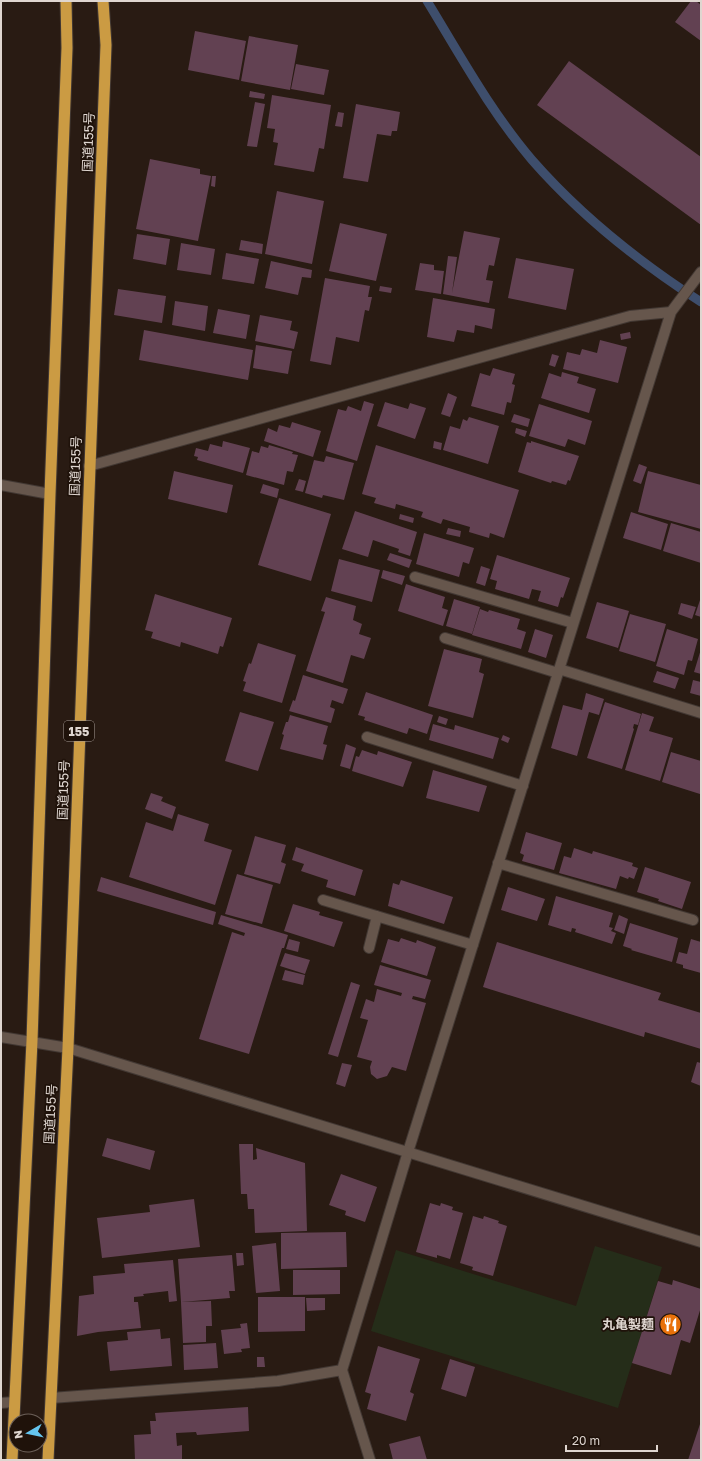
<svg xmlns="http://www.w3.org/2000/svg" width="702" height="1461" font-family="'Golos Text','Noto Sans JP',sans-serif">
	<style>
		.green { fill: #252d19 }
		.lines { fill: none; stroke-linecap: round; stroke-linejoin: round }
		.stream { stroke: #3e4e6c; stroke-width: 9 }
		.building { fill: #624152 }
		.minor-casing { stroke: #423833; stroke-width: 12 }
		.tertiary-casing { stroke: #423833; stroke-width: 12 }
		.trunk-casing { stroke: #423833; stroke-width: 13 }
		.minor { stroke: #66564c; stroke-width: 10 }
		.tertiary { stroke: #66564c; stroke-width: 10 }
		.trunk { stroke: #cb9b43; stroke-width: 11 }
		.labels { text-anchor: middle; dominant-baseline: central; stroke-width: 3.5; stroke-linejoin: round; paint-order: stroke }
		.shield { fill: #1f120a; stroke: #a59b95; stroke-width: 1 }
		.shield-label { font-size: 12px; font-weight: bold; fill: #dfd6d0 }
		.street-label { font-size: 13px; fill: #dfd6d0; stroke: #1f120a }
		.poi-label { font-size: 13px; font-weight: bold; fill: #dfd6d0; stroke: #1f120a; text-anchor: end }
	</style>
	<rect width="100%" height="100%" fill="#291b13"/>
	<path class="green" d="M595,1246l67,21 -44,141 -247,-77 25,-81 180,56z"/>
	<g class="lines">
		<path class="stream" d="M427,1c33,54 64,111 105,159 49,56 107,102 169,142"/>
	</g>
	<path class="building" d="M691,1h5l5,4v36l-26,-19z
		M195,31l51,10 -7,39 -51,-10z
		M249,36l49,9 -8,45 -49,-9z
		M569,61l132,96v68l-164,-120z
		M296,64l33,6 -5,25 -33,-6z
		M250,91l15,3 -1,5 -15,-2z
		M272,95l59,10 -7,44 -5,-1 -5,24 -40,-7 4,-22 -5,-1 2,-13 -8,-1z
		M255,102l10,2 -8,43 -10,-1z
		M356,104l44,8 -3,19h-5l-1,5 -14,-2 -9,48 -25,-4z
		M338,112l6,1 -2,14 -7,-1z
		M150,159l50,10v5l11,2 -13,65 -62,-12z
		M212,176h4l-1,11 -4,-1z
		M277,191l47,10 -12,63 -47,-10z
		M340,223l47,11 -11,47 -47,-10z
		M464,231l36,7 -6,28 -5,-1 -3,15 7,1 -4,22 -46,-9 5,-38 9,1 -5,36z
		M137,234l33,5 -4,26 -33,-6z
		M241,240l22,4 -1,10 -23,-4z
		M181,243l34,6 -4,26 -34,-5z
		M226,253l33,6 -5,25 -32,-5z
		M516,258l58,11 -8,41 -58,-12z
		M271,261l41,9 -1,8 -9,-1 -4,18 -33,-7z
		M420,263l14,2v5l10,1 -3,23 -26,-4z
		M325,278l45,8 -2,11h4l-3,14 -4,-1 -6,32 -23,-5 -5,28 -21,-4z
		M380,286l12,2 -1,5 -12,-2z
		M118,289l48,7 -4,27 -48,-8z
		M433,298l62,11 -3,20 -17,-4 -1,8 -17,-3 -3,12 -27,-5z
		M175,301l33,5 -3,25 -33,-6z
		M218,309l32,6 -4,24 -33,-6z
		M260,315l32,6 -2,9 8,2 -4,17 -39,-8z
		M144,330l109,20 -5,30 -109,-20z
		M630,332l1,6 -10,2 -1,-6z
		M600,340l27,7 -9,36 -55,-14 4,-17 13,3 2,-6 15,4z
		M256,345l36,6 -4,23 -35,-6z
		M552,354l7,2 -4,11 -6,-2z
		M493,368l22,6 -3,10 3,1 -4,18 -4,-1 -3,13 -33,-9 9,-33 10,3z
		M562,372l17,5 -2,6 19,6 -7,24 -48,-15 8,-25 12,4z
		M448,393l9,4 -7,20 -9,-3z
		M364,401l10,3 -17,57 -31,-10 12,-42 8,2 2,-5 13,5z
		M385,402l23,7 2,-6 16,5 -11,31 -38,-13z
		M539,404l53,17 -7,24 -17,-6 -3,8 -36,-11z
		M514,414l16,5 -2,8 -17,-5z
		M469,417l30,9 -11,38 -45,-14 7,-24 10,3 3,-10 4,2z
		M292,422l29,9 -8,26 -49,-16 4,-13 9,4 2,-7 11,3z
		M516,428l11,3 -2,6 -10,-4z
		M223,441l27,7 -7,25 -46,-13 1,-3 -4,-1 2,-8 12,3 2,-7 12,3z
		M434,441l8,2 -1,7 -8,-2z
		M531,441l48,15 -9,25 -2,-1 -2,5 -14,-4 -1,2 -33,-11 9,-30 4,1z
		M269,445l24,7 -1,2 6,1 -5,17 -6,-1 -3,14 -38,-10 6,-24 7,2 2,-7 7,2z
		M376,445l143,45 -15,48 -14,-5 -1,5 -20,-6 1,-5 -27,-8 -2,5 -20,-7 2,-5 -27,-8 -1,5 -21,-6 2,-5 -14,-4z
		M326,456l28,7 -10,37 -21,-5 -1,3 -17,-5 9,-33 10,2z
		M639,464l8,3 -6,17 -8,-3z
		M174,471l59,14 -6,28 -59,-14z
		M648,471l53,14v44l-63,-17z
		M299,479l7,2 -3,11 -8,-2z
		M263,484l16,5 -2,9 -17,-5z
		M279,498l52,16 -20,67 -53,-16z
		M355,511l62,21 -7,24 -12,-4 1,-3 -26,-9 -5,17 -26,-8z
		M631,512l37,12 -7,26 -38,-12z
		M400,514l14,4 -1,5 -14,-4z
		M671,523l30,9v31l-38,-12z
		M448,528l13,3 -1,6 -14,-3z
		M424,533l50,15 -5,16 -6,-2 -4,15 -43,-13z
		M390,553l22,7 -3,8 -22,-8z
		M497,555l73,23 -7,20 -2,-1 -3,10 -20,-6 3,-10 -9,-2 -3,10 -34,-10 2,-8 -7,-2z
		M339,559l41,11 -8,32 -41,-11z
		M481,566l9,3 -5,17 -9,-3z
		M383,570l22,6 -3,9 -21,-7z
		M406,584l39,13 -3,11 6,2 -5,16 -45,-15z
		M155,594l77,24 -9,29 -3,-1 -2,8 -37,-12 -1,5 -29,-9 2,-6 -8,-2z
		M326,597l30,9 -3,14 9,4 -3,10 12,4 -7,21 -13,-4 -8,28 -37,-12 19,-59 -4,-1z
		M701,597v20l-6,-2z
		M454,599l26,8 -8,27 -26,-8z
		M597,602l32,9 -11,37 -32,-10z
		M681,603l15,4 -4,12 -14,-5z
		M480,609l8,3 1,-2 31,9 -3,10 9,3 -5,17 -49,-14z
		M630,614l36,10 -11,38 -36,-11z
		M535,629l18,6 -7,23 -18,-6z
		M667,629l31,10 -6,22 -4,-1 -4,15 -28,-9z
		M258,643l38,12 -14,48 -39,-12 3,-9 -3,-1 6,-18 2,1z
		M444,649l38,10 -3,13 5,2 -11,44 -45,-12z
		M701,649v25l-7,-2z
		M657,671l22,7 -4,11 -22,-7z
		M303,675l45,14 -5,15 -11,-4 -2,7 5,2 -4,14 -42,-12 4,-11 2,1z
		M693,680l8,2v14l-11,-3z
		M366,692l67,23 -6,19 -18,-6 -2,6 -43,-14 1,-3 -7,-2z
		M586,693l18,6 -5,16 -10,-3 -12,44 -26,-8 12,-43 19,5z
		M605,702l36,12 -3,11 -4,-1 -1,4 1,1 -12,40 -35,-11z
		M240,712l34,10 -16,49 -33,-10z
		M642,713l12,4 -5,14 24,7 -13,43 -35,-11z
		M290,715l38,11 -5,18 4,1 -4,15 -43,-11 4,-14 -2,-1 4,-12h2z
		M439,716l9,3 -2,6 -9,-3z
		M433,724l21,6 1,-5 44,13 -6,21 -64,-19z
		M503,735l7,3 -2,5 -7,-3z
		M346,744l10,4 -6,21 -10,-3z
		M362,750l15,5 1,-4 34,11 -9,25 -51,-16 4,-15 3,1z
		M671,752l30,9 -1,33 -38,-12z
		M433,770l54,16 -8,26 -53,-14z
		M151,793l12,4 -2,4 15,6 -4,12 -27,-10z
		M178,814l31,10 -5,17 28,9 -17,55 -86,-28 17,-55 27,9z
		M526,832l36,11 -8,27 -32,-9 2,-6 -4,-2z
		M255,836l31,9 -5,17 5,2 -6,20 -36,-10z
		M296,847l67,23 -8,26 -29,-9 2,-7 -27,-9 3,-7 -12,-4z
		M574,848l18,6 1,-3 40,12 -1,3 6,2 -4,11 -5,-2 -1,2 -8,-3 -4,13 -57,-16 5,-17 7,2z
		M645,867l46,15 -9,27 -24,-8 1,-2 -22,-7z
		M237,874l36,11 -11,39 -37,-10z
		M101,877l115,35 -3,13 -116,-34z
		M401,880l52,17 -9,27 -56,-18 5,-23 6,2z
		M508,887l37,12 -8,22 -36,-11z
		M556,896l57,17 -4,14 4,1 -2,3 5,2 -4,11 -37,-12 1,-3 -4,-1 -1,4 -23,-7z
		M293,904l27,8 -1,3 24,7 -9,25 -50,-16z
		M221,915l67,20 -4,13h-2l-33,106 -50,-15 33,-107 12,4 1,-3 -27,-9z
		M619,915l9,4 -4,15 -10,-4z
		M630,923l48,15 -6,24 -41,-12 1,-1 -9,-3z
		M401,938l15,5 1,-3 19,7 -9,29 -46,-14 7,-23 11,3z
		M289,939l11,3 -2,10 -12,-3z
		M691,939l10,3v31l-18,-5v-3l-7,-2 3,-11 8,2z
		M497,942l164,51 -3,7 43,13v36l-56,-17 -1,5 -161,-50z
		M285,953l25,7 -5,14 -25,-8z
		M380,965l51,15 -6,19 -12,-3 -1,3 14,4 -20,68 -14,-4 -5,9 -10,3 -6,-5 -1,-7 2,-6 -15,-4 11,-37 -8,-2 6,-19 8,3 3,-13 24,7 1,-3 -28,-8z
		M285,970l20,5 -2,10 -21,-5z
		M351,982l9,3 -22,72 -10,-3z
		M697,1062l4,1v23l-10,-4z
		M342,1063l10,2 -7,22 -9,-3z
		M107,1138l48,13 -5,19 -48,-14z
		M239,1144h14v16l4,-1 -1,-11 49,15 2,68 -52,2 -1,-24h-6l-1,-15h-6z
		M341,1174l36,13 -12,35 -20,-7 1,-4 -17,-6z
		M194,1199l6,48 -98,11 -5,-40 53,-6 -1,-7z
		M430,1203l10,3 1,-3 12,4 -1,3 11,3 -13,46 -13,-4v3l-21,-6z
		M473,1216l10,3 1,-3 15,5 -1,2 9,3 -14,50 -21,-6 1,-3 -13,-4z
		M346,1232l1,35 -66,2v-36z
		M276,1243l4,48 -24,2 -4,-47z
		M236,1253h7l1,12 -7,1z
		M232,1255l3,36h-6l1,7 -49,4 -3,-43z
		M173,1260l4,41 -8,1 -1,-11 -25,3 1,2 -10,1v5h4l3,26 -43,4 -21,4 2,-40 15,-2 -1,-18 32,-3 -1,-9z
		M293,1270h47v24l-47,1z
		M673,1280l28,9v18l-11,36 -9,-3 -10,35 -39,-12 26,-82 14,4z
		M258,1297h47v34l-47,1z
		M306,1298h19v12l-18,1z
		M211,1301l1,25h-6v16l-23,1 -2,-41z
		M247,1323l3,25 -9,1 1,3 -18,2 -3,-24 20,-2 -1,-4z
		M160,1329l1,10 9,-1 2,28 -62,5 -3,-29 21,-2 -1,-8z
		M216,1343l2,25 -34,2 -1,-25z
		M378,1346l42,13 -10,33 4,2 -8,27 -39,-12 4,-15 -6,-2z
		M257,1357h7l1,10h-8z
		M450,1359l25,8 -9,30 -25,-8z
		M248,1407l1,24 -52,4 -1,-3 -20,1 1,13 5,-1v15h-47l-1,-25 17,-1 -1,-13h6l-1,-8z
		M701,1421v39h-13z
		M420,1436l7,24h-34l-4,-16z"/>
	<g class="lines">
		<defs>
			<path id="minor" d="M89,466l541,-150 41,-4
				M1,485l49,9
				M415,577l158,46
				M445,638l113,35
				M559,669l142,44
				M367,737l156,49
				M498,863l195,57
				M323,900l150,45
				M369,948l8,-32
				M51,1398l227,-17 64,-11
				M1,1403l13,-1
				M370,1460l-28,-90 66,-218 263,-840 30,-40"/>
			<path id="tertiary" d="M1,1037l67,11 633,194"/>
			<path id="trunk" d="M12,1460l20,-419 18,-547 17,-446 -1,-47
				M48,1460l20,-412 38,-1003 -3,-44"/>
		</defs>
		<use href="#minor" class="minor-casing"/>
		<use href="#tertiary" class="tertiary-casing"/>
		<use href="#trunk" class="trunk-casing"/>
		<use href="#minor" class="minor"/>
		<use href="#tertiary" class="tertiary"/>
		<use href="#trunk" class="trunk"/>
	</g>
	<defs>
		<symbol id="restaurant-disc" viewBox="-11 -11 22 22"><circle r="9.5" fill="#e8710a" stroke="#1f120a"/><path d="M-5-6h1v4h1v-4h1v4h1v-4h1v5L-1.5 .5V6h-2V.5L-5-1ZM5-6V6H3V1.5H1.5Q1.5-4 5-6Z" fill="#fff"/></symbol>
	</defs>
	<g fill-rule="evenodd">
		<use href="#restaurant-disc" x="658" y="1312" width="25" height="25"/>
	</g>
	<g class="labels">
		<rect class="shield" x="64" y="721" width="30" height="20" rx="3"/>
		<g class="shield-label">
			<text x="79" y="731">155</text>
		</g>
		<g class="street-label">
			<text transform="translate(88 142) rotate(-88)">国道155号</text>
			<text transform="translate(75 466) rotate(-88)">国道155号</text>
			<text transform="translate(63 790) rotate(-88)">国道155号</text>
			<text transform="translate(50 1114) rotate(-87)">国道155号</text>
		</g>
		<g class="poi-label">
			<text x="654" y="1324">丸亀製麺</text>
		</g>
	</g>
	<rect width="702" height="1461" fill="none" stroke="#dfd6d0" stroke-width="4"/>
	<g transform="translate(28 1433) rotate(261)"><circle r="19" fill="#1f120a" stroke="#6c6059"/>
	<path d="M0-3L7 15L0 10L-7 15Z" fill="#65c5ef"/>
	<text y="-6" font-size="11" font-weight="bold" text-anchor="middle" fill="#dfd6d0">N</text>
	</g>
	<path d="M566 1445v6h91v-6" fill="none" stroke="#dfd6d0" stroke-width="2"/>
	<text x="572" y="1445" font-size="12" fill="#dfd6d0" stroke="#1f120a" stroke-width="3" paint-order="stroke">20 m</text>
</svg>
